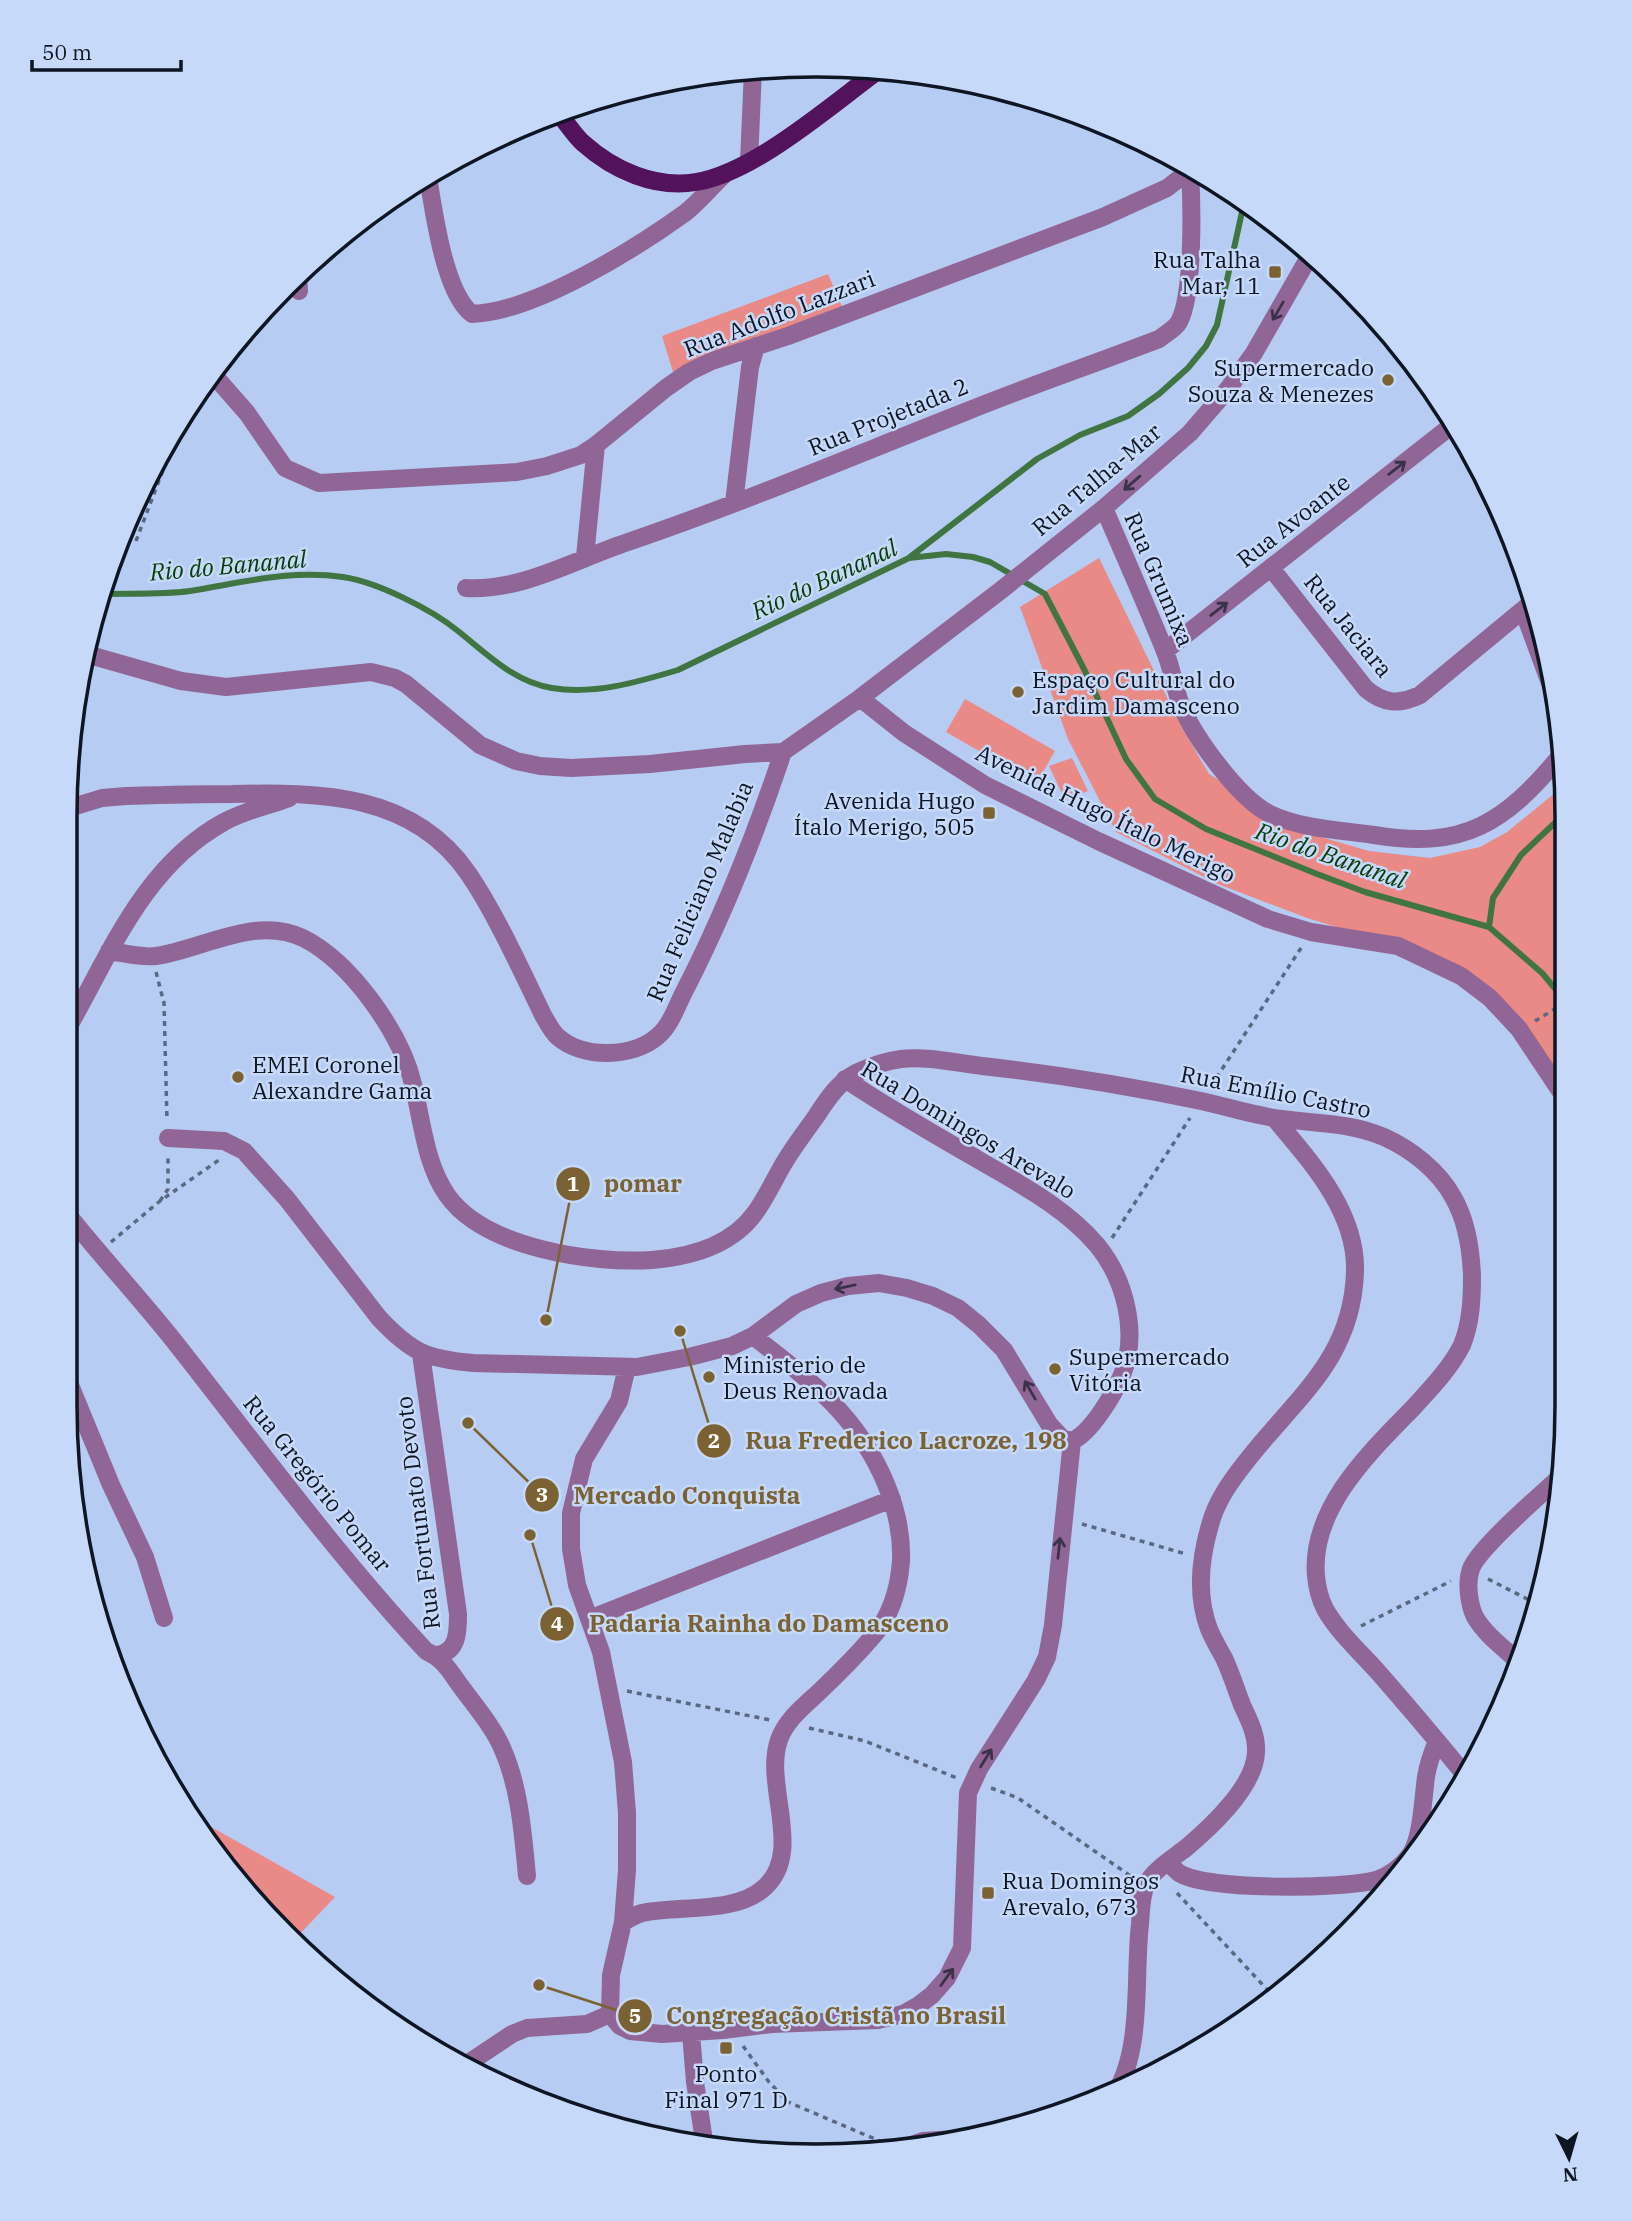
<svg xmlns="http://www.w3.org/2000/svg" width="1632" height="2221" font-family="'IBM Plex Serif',serif">
	<style>
		.green { fill: #ea8a87 }
		.lines { fill: none; stroke-linecap: round; stroke-linejoin: round }
		.stream { stroke: #407542; stroke-width: 6 }
		.path { stroke: #5a6881; stroke-width: 3.5; stroke-dasharray: 5 5; stroke-linecap: butt }
		.minor { stroke: #906696; stroke-width: 18 }
		.major { stroke: #53135c; stroke-width: 18 }
		.oneway { stroke: #3c314b }
		.poi-dot { fill: #7a6233; stroke: #c7d9f8; stroke-width: 2.5 }
		.labels { text-anchor: middle; dominant-baseline: central; stroke-width: 5; stroke-linejoin: round; paint-order: stroke }
		.poi-label { font-size: 23px; fill: #0e1523; stroke: #c7d9f8; text-anchor: start }
		.street-label { font-size: 23px; fill: #0e1523; stroke: #c7d9f8 }
		.water-label { font-size: 24px; font-style: italic; fill: #063c05; stroke: #c7d9f8 }
		.rim { fill: none; stroke: #0e1523; stroke-width: 3.5 }
		.leader { fill: none; stroke: #7a6233; stroke-width: 2.5 }
		.callout-dot { fill: #7a6233; stroke: #c7d9f8; stroke-width: 2.5 }
		.mark-label { font-size: 21px; text-anchor: middle; font-weight: bold; fill: #fff }
		.callout-label { font-size: 24px; text-anchor: middle; font-weight: bold; fill: #7a6233; stroke: #c7d9f8; stroke-width: 5; stroke-linejoin: round; paint-order: stroke }
	</style>
	<rect width="100%" height="100%" fill="#b6ccf3"/>
	<path class="green" d="M828,274l16,37 -171,61 -11,-36z
		M1099,558l82,168 28,48 59,36 53,27 48,14 61,7 50,-11 27,-15 54,-44 2,305 -67,-81 -49,-51 -140,-43 -89,-34 -102,-52 -48,-93 -48,-132z
		M965,699l90,52 -19,33 -90,-52z
		M1072,758l16,33 -23,9 -16,-34z
		M185,1812l150,85 -41,43 -103,-118z"/>
	<g class="lines">
		<path class="stream" d="M910,557l127,-98 43,-24 48,-19 31,-22 29,-26 18,-22 11,-21 27,-122
			M100,594c29,-1 61,1 90,-3 51,-8 101,-22 153,-14 34,5 88,32 115,54 29,23 56,51 94,57 42,7 86,-6 126,-18l231,-112 37,-4 27,3 17,5 55,32 39,75 42,90 29,40 51,30 111,45 48,18 124,35 53,46 21,25
			M1489,927l4,-29 28,-43 40,-38"/>
		<path class="path" d="M136,541l51,-134
			M156,972l8,31 3,118
			M1535,1021l28,-17
			M1211,1086l90,-138
			M160,1201l8,-12v-33
			M1112,1238l78,-120
			M111,1242l49,-41 59,-41
			M1082,1524l104,30
			M1488,1579l51,26
			M1361,1626l90,-45
			M627,1691l143,29
			M809,1728l56,13 92,37
			M991,1788l27,10 114,79
			M1177,1893l99,106
			M743,2046l26,36 19,20 94,40"/>
		<path class="minor" d="M749,162l4,-93
			M428,177c6,35 16,115 44,137 62,-2 163,-65 213,-101 14,-11 26,-26 39,-38
			M298,276l1,15
			M211,372l36,41 38,55 34,15 198,-11 30,-6 34,-11 15,-10 70,-57 23,-16 23,-11 76,-25 315,-119 64,-29 27,-21
			M1485,486l29,57
			M734,503l16,-136 6,-21
			M1104,508c20,47 41,94 60,141 8,18 10,38 17,56 13,32 58,94 89,109 32,15 70,16 104,21 90,15 131,-12 187,-80
			M585,557l11,-112
			M1271,568l95,121c18,15 33,16 54,6l110,-91
			M466,588c57,3 108,-28 162,-46 114,-39 225,-86 337,-130 64,-26 129,-48 194,-73 6,-5 16,-10 20,-17 15,-28 13,-118 11,-151
			M1523,610l31,84
			M1165,651l286,-225
			M86,654l95,27 45,6 145,-15 24,6 11,6 74,61 36,16 24,5 31,2 79,-4 95,-10 38,-2 77,-54 140,-107 104,-83 86,-75 38,-44 26,-36 58,-101
			M860,698l44,35 81,52 113,56 170,78 43,13 87,14 63,30 29,22 29,31 44,66
			M66,809l36,-11 24,-2c35,-1 71,-2 106,-2 88,-2 181,-1 236,79 28,41 53,97 75,142 4,7 9,17 15,22 25,22 75,21 100,-1 13,-11 19,-31 27,-46 39,-76 71,-157 98,-238
			M109,951c15,2 32,7 47,5 47,-7 100,-41 147,-18 48,24 98,95 110,146 9,36 12,79 34,111 37,53 145,69 205,65 38,-3 79,-14 103,-47 11,-15 19,-33 29,-50 10,-17 22,-32 33,-48 11,-17 22,-33 39,-42 15,-7 29,-12 45,-14 26,-3 55,4 81,7 73,8 147,20 219,35 23,5 45,12 68,16 39,7 78,4 115,20 27,12 55,34 69,60 14,24 18,52 19,79 0,23 -1,47 -10,69 -12,24 -32,44 -50,64 -43,44 -102,100 -96,167 1,11 4,23 9,33 13,23 35,43 53,63 28,32 56,65 83,98l6,10
			M65,1033c44,-76 77,-166 159,-211 19,-11 44,-16 65,-24
			M845,1079c43,29 87,54 132,80 41,24 88,48 120,86 28,34 42,88 25,130 -8,19 -31,58 -50,66
			M168,1138l56,3 20,10 43,48 92,119c32,34 47,41 94,45l164,4 52,-10 43,-11 21,-10 43,-32 25,-11 27,-7 31,-3 28,5 26,8 25,12 21,17 25,25 45,74 13,14 10,3
			M65,1211c35,44 74,86 109,130 82,104 161,212 252,310 18,8 24,21 36,37 14,19 32,40 41,62 17,39 20,85 24,126
			M421,1354l37,260c0,18 0,38 -21,41
			M627,1367l-8,34 -35,58 -13,54v36l6,36 24,67 22,110 4,51v57l-4,52 -12,53 -1,39 10,12 10,5 32,3 61,-4 49,-6 106,-4 25,-6 16,-9 13,-10 15,-17 15,-30 6,-155 11,-24 57,-89 11,-23 6,-32 19,-184
			M65,1373l46,112 34,72 19,61
			M589,1619l303,-120
			M1517,1660c-15,-13 -32,-26 -42,-43 -6,-12 -9,-35 -4,-48 7,-21 72,-76 91,-94
			M1168,1862c3,3 7,8 11,11 29,18 164,16 197,7 13,-4 26,-14 34,-25 12,-17 13,-57 16,-78 2,-13 6,-24 11,-36
			M623,1922c6,-3 12,-7 19,-9 37,-8 93,1 122,-25 41,-36 -1,-103 15,-148 7,-20 24,-33 40,-48 19,-18 38,-37 55,-57 18,-21 25,-47 27,-74 1,-26 -5,-53 -15,-77 -28,-68 -76,-104 -133,-148
			M691,2033l4,49 10,65
			M464,2066l48,-32 15,-6 60,-4 23,-10
			M1116,2092c27,-46 18,-116 24,-168 1,-12 1,-28 6,-39 7,-15 27,-27 40,-37 25,-21 69,-62 70,-96 1,-17 -7,-32 -14,-47 -6,-16 -11,-32 -18,-47 -5,-9 -11,-19 -15,-29 -13,-34 -9,-70 1,-104 6,-23 20,-43 35,-62 49,-64 107,-102 110,-191 2,-60 -44,-110 -80,-153
			M897,2150l26,-9 32,-2"/>
		<path class="major" d="M559,114c8,9 15,21 24,29 30,27 72,46 113,39 58,-9 135,-77 183,-112"/>
	</g>
	<defs><path id="oneway-shaft" d="M-6 0H5M1.5-3L5.5 0L1.5 3" fill="none" stroke-width="1.6" stroke-linecap="round" stroke-linejoin="round" transform="scale(1.75)"/></defs>
	<g class="oneway">
		<use href="#oneway-shaft" transform="translate(1278 311) rotate(120)"/>
		<use href="#oneway-shaft" transform="translate(1397 468) rotate(-38)"/>
		<use href="#oneway-shaft" transform="translate(1132 483) rotate(139)"/>
		<use href="#oneway-shaft" transform="translate(1219 609) rotate(-38)"/>
		<use href="#oneway-shaft" transform="translate(845 1287) rotate(168)"/>
		<use href="#oneway-shaft" transform="translate(1030 1390) rotate(-120)"/>
		<use href="#oneway-shaft" transform="translate(1059 1548) rotate(-84)"/>
		<use href="#oneway-shaft" transform="translate(986 1758) rotate(-58)"/>
		<use href="#oneway-shaft" transform="translate(947 1977) rotate(-54)"/>
	</g>
	<g class="poi-dot">
		<rect x="1268" y="265" width="14" height="14" rx="3.5"/>
		<circle cx="1388" cy="380" r="7"/>
		<circle cx="1018" cy="692" r="7"/>
		<rect x="982" y="806" width="14" height="14" rx="3.5"/>
		<circle cx="238" cy="1077" r="7"/>
		<circle cx="1055" cy="1369" r="7"/>
		<circle cx="709" cy="1377" r="7"/>
		<rect x="981" y="1886" width="14" height="14" rx="3.5"/>
		<rect x="719" y="2041" width="14" height="14" rx="3.5"/>
	</g>
	<g class="labels">
		<g class="poi-label">
			<text x="1261" y="259" text-anchor="end">Rua Talha<tspan x="1261" dy="26">Mar, 11</tspan></text>
			<text x="1374" y="367" text-anchor="end">Supermercado<tspan x="1374" dy="26">Souza &amp; Menezes</tspan></text>
			<text x="1032" y="679">Espaço Cultural do<tspan x="1032" dy="26">Jardim Damasceno</tspan></text>
			<text x="975" y="800" text-anchor="end">Avenida Hugo<tspan x="975" dy="26">Ítalo Merigo, 505</tspan></text>
			<text x="252" y="1064">EMEI Coronel<tspan x="252" dy="26">Alexandre Gama</tspan></text>
			<text x="1069" y="1356">Supermercado<tspan x="1069" dy="26">Vitória</tspan></text>
			<text x="723" y="1364">Ministerio de<tspan x="723" dy="26">Deus Renovada</tspan></text>
			<text x="1002" y="1880">Rua Domingos<tspan x="1002" dy="26">Arevalo, 673</tspan></text>
			<text x="726" y="2073" text-anchor="middle">Ponto<tspan x="726" dy="26">Final 971 D</tspan></text>
		</g>
		<g class="street-label">
			<text transform="translate(779 313) rotate(-21)">Rua Adolfo Lazzari</text>
			<text transform="translate(888 416) rotate(-22)">Rua Projetada 2</text>
			<text transform="translate(1096 479) rotate(-40)">Rua Talha-Mar</text>
			<text transform="translate(1293 520) rotate(-38)">Rua Avoante</text>
			<text transform="translate(1160 579) rotate(67)">Rua Grumixa</text>
			<text transform="translate(1349 625) rotate(51)">Rua Jaciara</text>
			<text transform="translate(1106 813) rotate(26)">Avenida Hugo Ítalo Merigo</text>
			<text transform="translate(699 891) rotate(-67)">Rua Feliciano Malabia</text>
			<text transform="translate(1276 1091) rotate(11)">Rua Emílio Castro</text>
			<text transform="translate(969 1129) rotate(31)">Rua Domingos Arevalo</text>
			<text transform="translate(318 1483) rotate(51)">Rua Gregório Pomar</text>
			<text transform="translate(417 1513) rotate(-97)">Rua Fortunato Devoto</text>
		</g>
		<g class="water-label">
			<text transform="translate(228 565) rotate(-5)">Rio do Bananal</text>
			<text transform="translate(824 579) rotate(-25)">Rio do Bananal</text>
			<text transform="translate(1331 855) rotate(19)">Rio do Bananal</text>
		</g>
	</g>
	<path d="M0 0H1632V2221H0ZM816 77H816A739 739 0 0 1 1555 816V1405A739 739 0 0 1 816 2144H816A739 739 0 0 1 77 1405V816A739 739 0 0 1 816 77Z" fill="#c7d9f8" fill-rule="evenodd"/>
	<path class="rim" d="M816 77H816A739 739 0 0 1 1555 816V1405A739 739 0 0 1 816 2144H816A739 739 0 0 1 77 1405V816A739 739 0 0 1 816 77Z"/>
	<path class="leader" d="M546 1320L573 1184M680 1331L714 1441M468 1423L542 1495M530 1535L557 1624M539 1985L635 2016"/>
	<g class="callout-dot">
		<circle cx="546" cy="1320" r="7"/>
		<circle cx="680" cy="1331" r="7"/>
		<circle cx="468" cy="1423" r="7"/>
		<circle cx="530" cy="1535" r="7"/>
		<circle cx="539" cy="1985" r="7"/>
		<circle cx="573" cy="1184" r="18"/>
		<circle cx="714" cy="1441" r="18"/>
		<circle cx="542" cy="1495" r="18"/>
		<circle cx="557" cy="1624" r="18"/>
		<circle cx="635" cy="2016" r="18"/>
	</g>
	<g class="mark-label">
		<text x="573" y="1191">1</text>
		<text x="714" y="1448">2</text>
		<text x="542" y="1502">3</text>
		<text x="557" y="1631">4</text>
		<text x="635" y="2023">5</text>
	</g>
	<g class="callout-label">
		<text x="643" y="1192">pomar</text>
		<text x="906" y="1449">Rua Frederico Lacroze, 198</text>
		<text x="687" y="1504">Mercado Conquista</text>
		<text x="769" y="1632">Padaria Rainha do Damasceno</text>
		<text x="836" y="2024">Congregação Cristã no Brasil</text>
	</g>
	<g transform="translate(1569 2158) rotate(175)" stroke="#c7d9f8" stroke-width="5" paint-order="stroke">
	<path d="M0-5L12 26L0 18L-12 26Z" fill="#0e1523"/>
	<text y="-10" font-size="19" font-weight="bold" text-anchor="middle" fill="#0e1523">N</text>
	</g>
	<path d="M32 60v10h149v-10" fill="none" stroke="#0e1523" stroke-width="3.5"/>
	<text x="42" y="60" font-size="21" fill="#0e1523" stroke="#c7d9f8" stroke-width="5" paint-order="stroke">50 m</text>
</svg>
